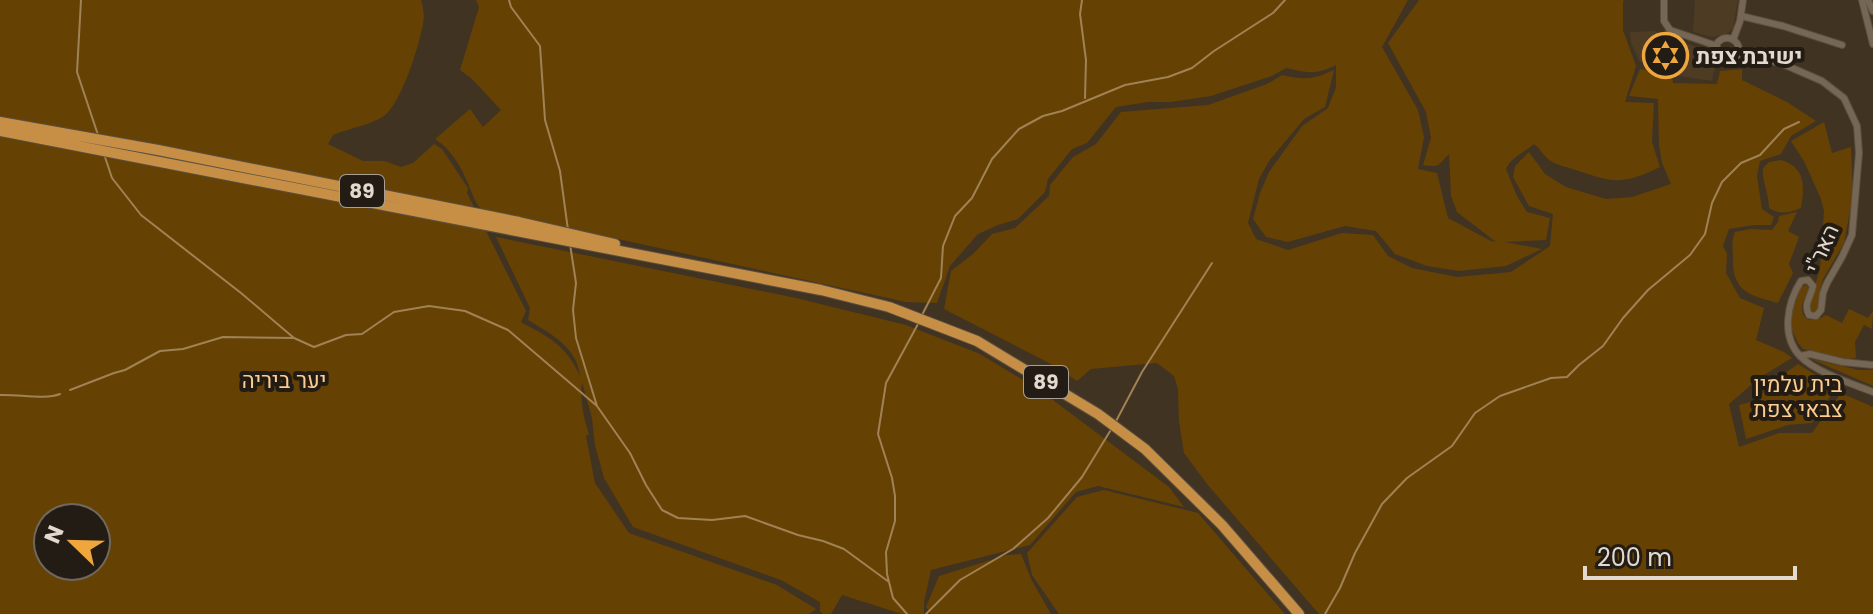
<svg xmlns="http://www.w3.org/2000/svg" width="1873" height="614" font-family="Poppins,Heebo,sans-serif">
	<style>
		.built { fill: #4d3b23 }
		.green { fill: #664104; fill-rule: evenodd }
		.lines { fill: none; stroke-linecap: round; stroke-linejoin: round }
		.stream { stroke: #a18254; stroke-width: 2 }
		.street-casing { stroke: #5b4f41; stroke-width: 8 }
		.highway-casing { stroke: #5b4f41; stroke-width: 12 }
		.street { stroke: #766754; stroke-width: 6 }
		.highway { stroke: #c68f45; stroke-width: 10 }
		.labels { text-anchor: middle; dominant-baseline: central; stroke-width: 8; stroke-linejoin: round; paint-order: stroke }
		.shield { fill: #221c14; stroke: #a8a097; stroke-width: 2 }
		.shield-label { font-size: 20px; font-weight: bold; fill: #e2d9cf }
		.poi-label { font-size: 22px; font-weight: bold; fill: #e2d9cf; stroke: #221c14; text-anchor: start }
		.street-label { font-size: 22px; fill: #e2d9cf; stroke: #221c14 }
		.park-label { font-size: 22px; fill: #fecc8d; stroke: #221c14 }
	</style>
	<rect width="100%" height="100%" fill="#403322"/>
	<path class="built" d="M1695,0h43l-5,28 -6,6 -15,3 -19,-5z
		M1654,31l53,20 9,12 -4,18 -33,-5 1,-5 -40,-9 -9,-19 -1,-11z"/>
	<path class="green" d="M0,0h421c2,8 4,16 2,24 -4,22 -21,77 -38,91 -11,9 -38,14 -52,20l-5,9 35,17h22l16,6 12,-4 21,-19 8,5 26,39 -1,5 59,118 -5,11c29,16 45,23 59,54 -3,-29 -29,-42 -52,-56l2,-12 -34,-71 300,61 110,27 74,29 61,37 128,96 15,20 -86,-21 -22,6 -46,53 -99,25 -7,32v12h-22l-60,-19 -11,19h-8l-3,-3v-9l-39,-22 -148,-53 -29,-49 -9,-33 -3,-27 -10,-36c-2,18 1,34 7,52l-3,2 9,47 34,50 148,52 39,24 -7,5h-809zM48,518h48v48h-48z
		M476,0h932l-26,47 36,63 6,27 -6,32 19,4 11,45 43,23 5,1 -39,-30 -6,-16 -2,-42c-11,11 -9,14 -26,11l8,-27 -5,-26 -38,-69 31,-43h207l-3,1v29l13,36 -11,36 29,1 -2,39 8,25c-37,18 -47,16 -84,3 -9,-3 -22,-5 -29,-12 -4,-4 -8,-10 -13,-14 -9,8 -23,13 -28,25l11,27 10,16 23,6 -4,22 -41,2 37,7 -36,17 -47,5 -32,-5 -32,-12 -19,-23 -31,-5 -57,16 -22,-5 -13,-18 7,-26 9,-21 33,-46 26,-18 8,-21v-22c-19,10 -29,8 -50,3l-14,8 -61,20 -40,6h-23l-32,5 -29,36 -15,6 -24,30 -3,13 -27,27 -20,6 -20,9 -28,32 -13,37 -31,-1 -425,-93c-7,-8 -8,-14 -12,-23 -7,-18 -18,-37 -34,-47l35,-30 13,18 18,-17 -30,-32 -11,-8 19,-63z
		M1640,69l32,4 1,10 44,1 3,-13 22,-2v11l45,22 29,19 -25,15 -10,18 -21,7 -3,15 5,33 12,8 -3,8h-17l-25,4 -6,17 4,8 -1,19 14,25 24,10 -8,32 28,12 8,6 -33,20 -30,26 10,43 40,-14h33l29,-40 32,14v207h-554l-112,-130 -23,-31 -5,-32 -1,-32 -4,-13 -17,-13 -66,6 -14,12 -28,-18 -105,-54 7,-38 22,-17 19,-20 23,-6 34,-32 1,-11 23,-28 23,-13 25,-32 87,-7 59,-21 15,-9c23,5 30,5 52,-5l-9,37 -21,12 -35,42 -10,18 -11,44 8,16 32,11 54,-17 31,2 15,21 24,12 45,9 54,-5 39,-26 3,-32 -24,-8 -16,-29 2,-11 14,-14 16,22 21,13 40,12 26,-2 39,-13 -9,-21 -3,-18 -1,-46 -29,-3z
		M1824,122l8,31 19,-6 2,48 -9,48 -21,36 -3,11 -2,20 -6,2 -3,-2v-5l11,-36 4,-58 -3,-12 -17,-38 -13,-20z
		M1781,160c24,7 24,26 20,48 -12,5 -20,7 -32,0 0,-14 -7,-26 -6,-40l6,-6z
		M1797,212l-9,19 11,6 -10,27 4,9 -15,30c-28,-8 -46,-11 -45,-45 0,-11 -2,-16 2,-26l16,-3 21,1 6,-8 1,-6z
		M1807,285l2,4c-3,6 -7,13 -7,19 0,16 15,13 24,7l16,8 7,-14 19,9 5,-7 -1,18 -8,-4 -9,17 1,16 -10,1 -43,-10 -5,-6 -6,-13 -1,-16 10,-27z
		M1811,359l48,11h14v16z
		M1798,364l38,24 -24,35 -24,2 -42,14 -7,-34 19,-5 10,-15z
		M1104,490l94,23 87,101h-226l-27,-39 -5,-22 50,-56z
		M1021,554l11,27 19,33h-120l-5,-7 13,-31 68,-21z"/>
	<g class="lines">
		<path class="stream" d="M81,0l-4,72 21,63
			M509,0l2,7 29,39 5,74 15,51 8,59
			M1082,0l-2,14 6,46 -1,38
			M105,157l7,21 29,37 100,78 53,45
			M570,244l6,39 -3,27 3,28 21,68
			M922,315l19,-37 2,-32 12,-30 17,-18 20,-39 27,-30 24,-13 19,-5 63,-26 43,-8 24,-9 22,-17 59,-38 12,-13
			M70,390l44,-17 11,-3 35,-19 23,-2 40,-12 71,1 20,9 32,-12 16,-1 32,-22 35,-6 36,5 43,19 89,76 33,47 16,32 16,25 16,8 34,2 33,-4 53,19 25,6 21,8 45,33
			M0,395c18,-1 45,5 60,-1
			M1115,423l27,-51 70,-109
			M907,614l-14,-16 -6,-24 -1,-22 9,-31v-25l-3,-18 -14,-44 8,-51 32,-59
			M926,614l34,-34 53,-31 35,-31 34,-41 30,-49
			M1325,614l15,-26 15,-35 27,-49 25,-26 45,-32 23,-33 25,-17 51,-18 16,-1 12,-12 24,-19 20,-28 25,-28 42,-35 15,-21 7,-31 10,-21 19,-19 19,-8 24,-26 15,-7"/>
		<defs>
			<path id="street" d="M1664,0v21l6,9 47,16
				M1862,0l11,44
				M1868,0l5,11
				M1741,16l42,10 59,19
				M1715 50a12 12 0 1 1 24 0a12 12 0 1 1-24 0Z
				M1733,40l7,-19 3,-21
				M1739,53l44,11 39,17 22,17 13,28 2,27 -7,82 -10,22 -15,26 -4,10 -2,17 -5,6 -7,-1c-6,-11 2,-18 4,-29l-5,-6 -7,1c-14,22 -20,55 -1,75 15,16 53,28 73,36
				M1800,356l10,-2 33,8 30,3"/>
			<path id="highway" d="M0,122l158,28 361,72 96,22
				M0,131l821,159 68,17 88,34 121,73 47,35 77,76 77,89"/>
		</defs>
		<use href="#street" class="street-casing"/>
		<use href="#highway" class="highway-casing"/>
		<use href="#street" class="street"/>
		<use href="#highway" class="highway"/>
	</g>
	<defs>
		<symbol id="synagogue-ring" viewBox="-11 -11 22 22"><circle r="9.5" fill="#221c14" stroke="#efa73d" stroke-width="1.5"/><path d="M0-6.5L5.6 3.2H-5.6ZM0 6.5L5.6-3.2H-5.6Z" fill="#efa73d"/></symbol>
	</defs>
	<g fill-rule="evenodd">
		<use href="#synagogue-ring" x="1640" y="30" width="51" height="51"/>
	</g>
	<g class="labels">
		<g class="shield">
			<rect x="340" y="175" width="44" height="32" rx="6"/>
			<rect x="1024" y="366" width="44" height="32" rx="6"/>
		</g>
		<g class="shield-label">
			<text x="362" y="191">89</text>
			<text x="1046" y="382">89</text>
		</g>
		<g class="poi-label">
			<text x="1696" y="56">ישיבת צפת</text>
		</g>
		<g class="street-label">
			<text transform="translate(1822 249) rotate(-66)">האר"י</text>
		</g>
		<g class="park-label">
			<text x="284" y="380">יער ביריה</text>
			<text x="1798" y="384">בית עלמין<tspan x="1798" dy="25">צבאי צפת</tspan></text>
		</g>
	</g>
	<g transform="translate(72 542) rotate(293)"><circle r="38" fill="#221c14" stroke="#6f685f" stroke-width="2"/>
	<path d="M0-6L14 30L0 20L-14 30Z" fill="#efa73d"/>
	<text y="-12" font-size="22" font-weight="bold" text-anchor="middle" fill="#e2d9cf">N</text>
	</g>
	<path d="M1585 566v12h210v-12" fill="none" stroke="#e2d9cf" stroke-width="4"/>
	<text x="1597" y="566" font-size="24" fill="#e2d9cf" stroke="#221c14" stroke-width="6" paint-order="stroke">200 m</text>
</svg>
